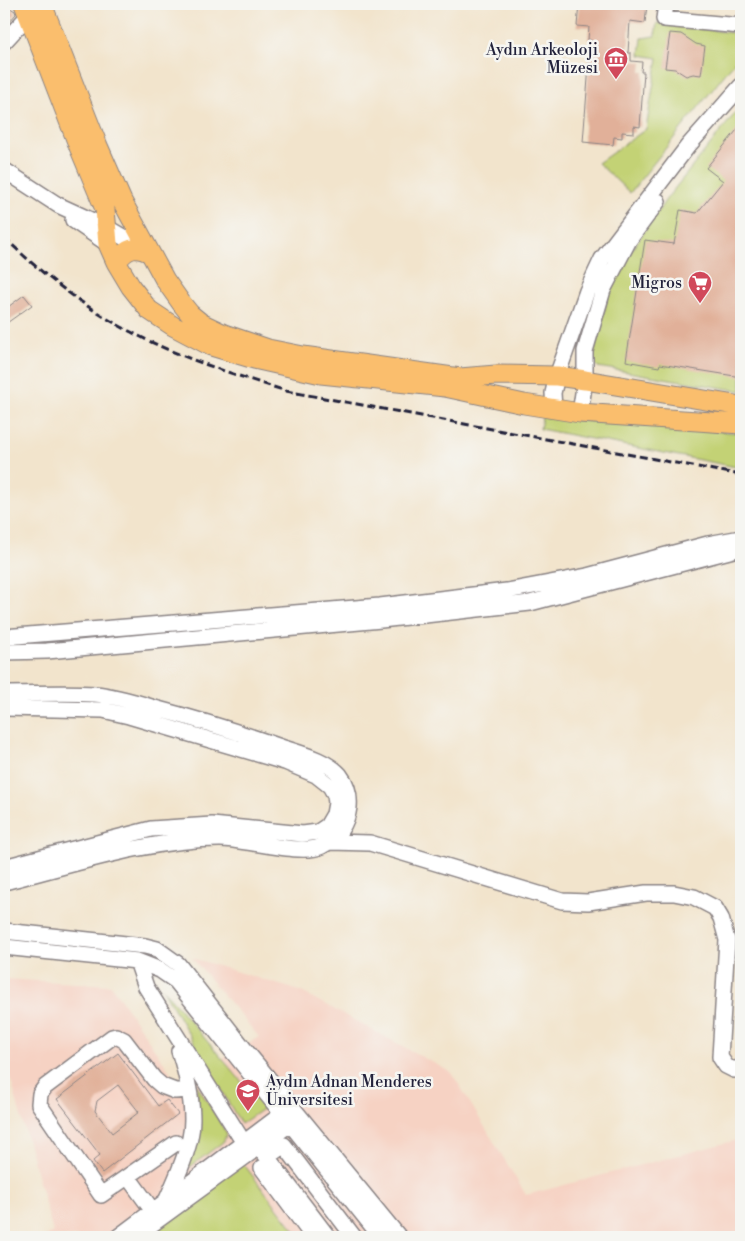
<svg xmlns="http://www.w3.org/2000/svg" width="745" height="1241" font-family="'Libre Bodoni',serif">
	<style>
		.built { fill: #f6d2c3 }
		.green { fill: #c3d274; stroke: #727a58 }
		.building { fill: #e1b099; fill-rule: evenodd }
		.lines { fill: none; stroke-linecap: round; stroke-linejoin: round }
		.minor-casing { stroke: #8a8384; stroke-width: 18 }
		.major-casing { stroke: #8a8384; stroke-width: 21 }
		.minor { stroke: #fff; stroke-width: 15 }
		.major { stroke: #fabe6d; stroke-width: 19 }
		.rail { stroke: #22223b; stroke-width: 3; stroke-dasharray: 8 4; stroke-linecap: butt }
		.labels { text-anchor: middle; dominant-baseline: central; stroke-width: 5; stroke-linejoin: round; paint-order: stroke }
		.poi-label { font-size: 16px; fill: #22223b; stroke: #f6f6f2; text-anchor: end }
	</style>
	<rect width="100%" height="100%" fill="#f6f6f2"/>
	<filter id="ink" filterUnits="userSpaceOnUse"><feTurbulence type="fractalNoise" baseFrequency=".02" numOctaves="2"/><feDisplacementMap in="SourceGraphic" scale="10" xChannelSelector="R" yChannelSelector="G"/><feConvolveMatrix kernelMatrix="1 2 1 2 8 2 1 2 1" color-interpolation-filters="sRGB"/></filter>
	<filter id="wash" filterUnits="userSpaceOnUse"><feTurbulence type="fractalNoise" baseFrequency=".0096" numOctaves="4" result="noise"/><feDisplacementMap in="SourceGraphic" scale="20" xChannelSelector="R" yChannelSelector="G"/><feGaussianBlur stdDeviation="1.12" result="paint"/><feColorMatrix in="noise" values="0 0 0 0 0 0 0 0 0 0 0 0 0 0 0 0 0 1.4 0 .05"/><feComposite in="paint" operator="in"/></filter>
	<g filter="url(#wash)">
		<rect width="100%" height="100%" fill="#f2e4cc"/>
		<path class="built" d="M192,958l108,33 152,82 74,122 215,-56v98h-697l9,-5 -49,-177v-76l107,6 68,100 80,-48z"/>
		<path class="green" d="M657,23l84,11v20l-111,139 -32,-30 48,-34 12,-71 -18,-3 2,-17 13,-2z
			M741,106v285l-143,-24 -6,-6 20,-82 55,-81z
			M542,417l199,16v35l-201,-39z
			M162,988l102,120 -23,16z
			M196,1085h1l30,49 -4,8 -33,25 -2,-4 10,-61z
			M242,1162l58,75h-150l-4,-5z"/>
		<g id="blocks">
			<path class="building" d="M4,4l11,7 1,3 -12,14z
				M579,4h68l-2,19 -15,-2 -2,32h3v8l11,1 -1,10h3l-4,55 -6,-1v7l-12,-1v6l-8,-1 -1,8 -30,-3 8,-102h-3l1,-13 -12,-1z
				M670,33l11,1 15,10 9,2 -4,29 -8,-1 -7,2 -11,-7 -10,-1z
				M741,125v252l-81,-13 -1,3 -33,-6 19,-121 29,4 6,-34 17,3 26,-32 -17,-13z
				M24,295l8,10 -28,20v-15z
				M118,1053l40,53 9,-6 11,14 -76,59 -9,-12 7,-6 -43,-56zM118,1085l21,27 -27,21 -17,-22 2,-10z"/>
		</g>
	</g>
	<g filter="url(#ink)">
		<use href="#blocks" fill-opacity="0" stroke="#8a8384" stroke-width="1"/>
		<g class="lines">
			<defs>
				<path id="minor" d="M666,4l-2,15 77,7
					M4,42l24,-26
					M4,170l54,35 48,22 34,20
					M73,220l35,24
					M554,409l-1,-16 4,-17 30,-85 15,-32 86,-113 53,-60
					M580,413l5,-33v-29l18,-61 26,-50 29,-39
					M4,637l376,-31 127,-15 80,-15 121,-32 33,-6
					M4,652l43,-1 334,-31 149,-17 211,-55
					M4,694c30,0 61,-2 91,0 22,2 43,9 63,15 42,11 80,23 120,37 20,7 48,13 62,29 7,9 10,21 9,32 -2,17 -12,32 -27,39 -19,10 -78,-7 -102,-7 -71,0 -147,26 -216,43
					M4,708l99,2 26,6 156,46 31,13 14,11 5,9 1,8 -2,11 -7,12 -9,6 -15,2 -91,-9 -61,4 -147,38
					M330,842l40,1 192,58 26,1 58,-9h28l20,4 21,11 6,10 6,22 -7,117 6,9 8,4 7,-3
					M4,931l141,15 12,3 21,15 68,87 153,186
					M4,947l133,14 23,9 16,11 205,256
					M137,961l9,26 98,156
					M176,1143l-75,52 -62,-91 1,-10 5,-7 67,-50 4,-1 8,4 30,39 8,7 13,5 14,-1
					M261,1149l67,88
					M267,1157l17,-12 70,92
					M262,1168l51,69
					M128,1177l30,41
					M167,1199c9,-20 18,-39 23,-61 6,-25 -3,-63 -11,-87
					M147,1228l143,-104 4,-9
					M118,1237l164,-123 10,-2"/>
				<path id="major" d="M24,4l55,143 26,62 3,35 8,18 15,25 18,23 24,16 38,20 43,13 67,15 124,13 79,17 56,9 161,11
					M42,4l56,142 24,55 43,79 17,24 8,10 11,9 23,11 44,15 35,7 157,22 36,-3 61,1 28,4 156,26
					M116,262c11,-14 19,-17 34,-9"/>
			</defs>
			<use href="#minor" class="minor-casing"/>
			<use href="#major" class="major-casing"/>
			<use href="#minor" class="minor"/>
			<use href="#major" class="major"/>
			<path class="rail" d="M4,237c40,39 84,74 135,99 47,24 97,39 147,55l455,84"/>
		</g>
	</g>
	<defs>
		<symbol id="museum-pin" viewBox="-11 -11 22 30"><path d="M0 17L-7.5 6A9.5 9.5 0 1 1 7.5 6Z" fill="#d1495b" stroke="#f6f6f2"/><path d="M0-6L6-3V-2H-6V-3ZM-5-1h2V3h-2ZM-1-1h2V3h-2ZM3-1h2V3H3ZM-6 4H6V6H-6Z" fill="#fff"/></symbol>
		<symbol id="supermarket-pin" viewBox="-11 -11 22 30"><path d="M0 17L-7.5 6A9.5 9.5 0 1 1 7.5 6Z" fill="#d1495b" stroke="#f6f6f2"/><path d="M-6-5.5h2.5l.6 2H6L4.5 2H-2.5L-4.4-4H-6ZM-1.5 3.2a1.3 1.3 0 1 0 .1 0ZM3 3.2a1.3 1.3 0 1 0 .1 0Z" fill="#fff"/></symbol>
		<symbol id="university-pin" viewBox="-11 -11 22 30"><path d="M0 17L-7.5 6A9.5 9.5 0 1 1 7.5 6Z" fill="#d1495b" stroke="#f6f6f2"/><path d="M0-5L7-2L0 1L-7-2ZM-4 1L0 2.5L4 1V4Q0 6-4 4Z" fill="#fff"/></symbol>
	</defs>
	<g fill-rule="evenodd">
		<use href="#museum-pin" x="602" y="45" width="28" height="38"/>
		<use href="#supermarket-pin" x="686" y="269" width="28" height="38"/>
		<use href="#university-pin" x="234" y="1077" width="28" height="38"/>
	</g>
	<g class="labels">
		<g class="poi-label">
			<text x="598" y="50">Aydın Arkeoloji<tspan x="598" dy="18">Müzesi</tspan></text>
			<text x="682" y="283">Migros</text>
			<text x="266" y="1082" text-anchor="start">Aydın Adnan Menderes<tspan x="266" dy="18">Üniversitesi</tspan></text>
		</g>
	</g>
	<rect width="745" height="1241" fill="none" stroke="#f6f6f2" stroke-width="20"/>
</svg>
